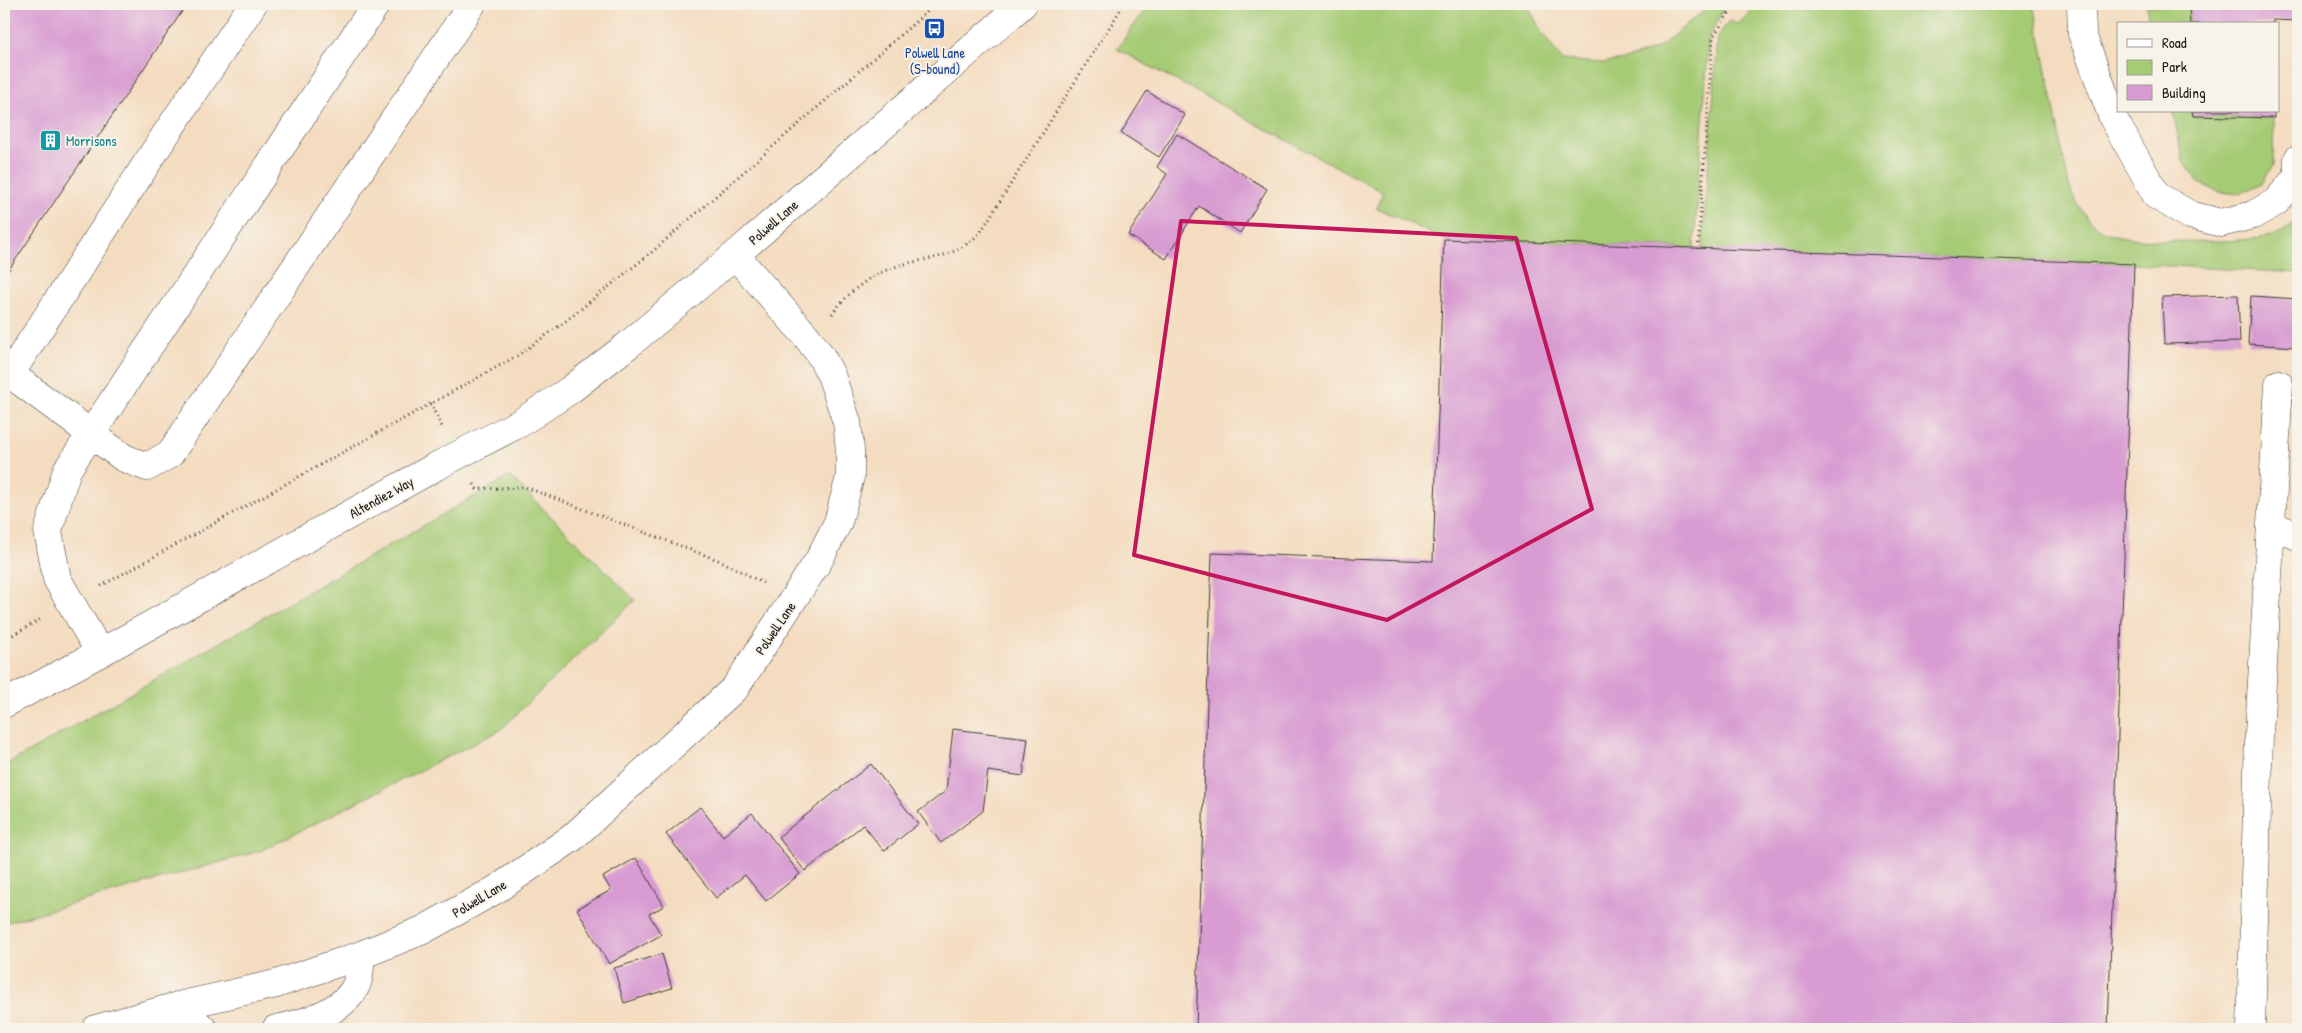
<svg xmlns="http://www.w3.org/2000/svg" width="2302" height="1033" font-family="'Patrick Hand',sans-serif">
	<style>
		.green { fill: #a6cb75; stroke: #617448 }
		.building { fill: #d89cd2 }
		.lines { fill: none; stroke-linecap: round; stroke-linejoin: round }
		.minor-casing { stroke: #3c3935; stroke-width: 29 }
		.path { stroke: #3c3935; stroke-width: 3; stroke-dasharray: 1 4; stroke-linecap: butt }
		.minor { stroke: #fff; stroke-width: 28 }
		.marked { fill: none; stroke: #c2185b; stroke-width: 4; stroke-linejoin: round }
		.labels { text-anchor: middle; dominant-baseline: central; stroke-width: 4; stroke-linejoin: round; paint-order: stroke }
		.transit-label { font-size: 14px; fill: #164399; stroke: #f7f3e8 }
		.culture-label { font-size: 14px; fill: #0d838f; stroke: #f7f3e8; text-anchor: start }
		.street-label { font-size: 14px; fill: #1c1c1c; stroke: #f7f3e8 }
	</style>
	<rect width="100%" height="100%" fill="#f7f3e8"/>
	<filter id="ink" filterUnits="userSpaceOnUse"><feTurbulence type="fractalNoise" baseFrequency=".02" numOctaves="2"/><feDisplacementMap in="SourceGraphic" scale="10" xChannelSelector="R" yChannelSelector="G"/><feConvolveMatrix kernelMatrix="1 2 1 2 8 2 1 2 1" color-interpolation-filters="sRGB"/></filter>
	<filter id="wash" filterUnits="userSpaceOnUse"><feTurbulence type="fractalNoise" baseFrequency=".0096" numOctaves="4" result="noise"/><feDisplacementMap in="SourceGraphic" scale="20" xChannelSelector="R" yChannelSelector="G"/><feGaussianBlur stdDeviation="1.12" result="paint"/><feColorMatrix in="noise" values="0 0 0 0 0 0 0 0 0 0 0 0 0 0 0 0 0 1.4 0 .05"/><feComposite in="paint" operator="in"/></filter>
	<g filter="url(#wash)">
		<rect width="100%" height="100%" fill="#f4dcc0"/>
		<path class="green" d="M1149,4h378l15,29 20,27 40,3 23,-3 33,-12 54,-44h14l-17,32 -15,212 -250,-9 -68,-31 7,-16 -266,-143z
			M1760,4h274l35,182c8,17 16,35 34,45 23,13 135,12 163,6 14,-2 23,-9 32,-19v55l-164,-9 -432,-15 16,-213 11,-15 9,3z
			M2147,5l42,1 1,18h-42z
			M2173,111h19l1,5 81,2 -1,47 -10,17 -23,12 -21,-2 -20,-9 -16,-22z
			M510,476l125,124 -136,131 -239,120 -256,72v-157z"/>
		<g id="blocks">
			<path class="building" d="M4,4h183l-183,273z
				M2156,4h142v17l-25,-1v4h-83l-1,-18 -33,-1z
				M1147,91l38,24 -26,42 -38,-24z
				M2192,111h82v7l-81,-2z
				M1177,134l90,55 -27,44 -41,-27 -33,53 -38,-24 39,-61 -10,-7z
				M1444,239l690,25 -26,765h-912l16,-476 221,8z
				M2238,295l2,47 -76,2 -2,-47z
				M2251,296l47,3v48l-50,-3z
				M953,729l75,9 -5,38 -35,-5 -5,40 -42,32 -23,-31 28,-21z
				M871,764l47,60 -34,27 -21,-26 -58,46 -27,-34z
				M700,807l23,29 29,-23 48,61 -34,27 -21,-26 -29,23 -50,-64z
				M636,858l28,48 -15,8 12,21 -52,29 -32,-55 34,-19 -8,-13z
				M662,954l10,34 -48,15 -10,-35z"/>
		</g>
	</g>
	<g filter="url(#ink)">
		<use href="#blocks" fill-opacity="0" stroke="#3c3935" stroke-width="1"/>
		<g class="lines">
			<defs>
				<path id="minor" d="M253,4l-91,136 -152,234 114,84 23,9 23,-13 302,-450
					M2081,4l1,30 31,84 44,78 33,19 31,8 32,-8 23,-13 22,-26v-17
					M2271,525l27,11
					M100,653l-43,-74 -9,-48 19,-61 309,-466
					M4,704l96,-51 337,-187 83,-43 50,-33 58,-45 107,-90 288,-251
					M178,1006l25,23
					M96,1029l82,-23 98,-22 85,-29 62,-25 74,-41 75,-51 163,-150 84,-128 19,-38 12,-45v-27l-3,-28 -16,-47 -10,-19 -14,-19 -72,-82
					M276,1029c26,-5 71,-18 81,-46 3,-8 3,-19 4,-28
					M2251,1029l8,-295 20,-350"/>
			</defs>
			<use href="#minor" class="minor-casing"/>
			<path class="path" d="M1698,249l15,-212 22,-33
				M832,314c14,-19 35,-37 57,-45 37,-14 58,-5 91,-36l144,-229
				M430,403l12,24
				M474,484l3,5 48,-2 198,75 40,21
				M101,586l416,-230 45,-32 90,-72 284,-248
				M4,640l39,-22"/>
			<use href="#minor" class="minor"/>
		</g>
	</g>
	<path class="marked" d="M1181,221l335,17 76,271 -205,111 -253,-65z"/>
	<defs>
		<symbol id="bus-square" viewBox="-11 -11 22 22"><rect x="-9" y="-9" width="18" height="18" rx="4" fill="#1a4fb4" stroke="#f7f3e8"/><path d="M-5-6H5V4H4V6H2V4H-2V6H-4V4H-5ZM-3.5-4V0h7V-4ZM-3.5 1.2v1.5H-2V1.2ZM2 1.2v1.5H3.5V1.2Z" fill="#fff"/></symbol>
		<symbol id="building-square" viewBox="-11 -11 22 22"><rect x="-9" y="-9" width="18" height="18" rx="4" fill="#0f9aa8" stroke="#f7f3e8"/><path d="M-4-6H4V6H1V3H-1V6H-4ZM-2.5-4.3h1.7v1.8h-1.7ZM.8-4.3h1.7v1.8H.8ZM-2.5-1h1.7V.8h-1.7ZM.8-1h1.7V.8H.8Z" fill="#fff"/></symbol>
	</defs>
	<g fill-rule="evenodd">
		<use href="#bus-square" x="922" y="16" width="25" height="25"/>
		<use href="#building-square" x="38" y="128" width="25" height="25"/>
	</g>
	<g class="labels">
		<g class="transit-label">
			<text x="935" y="52">Polwell Lane<tspan x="935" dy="16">(S-bound)</tspan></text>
		</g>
		<g class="culture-label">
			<text x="66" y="140">Morrisons</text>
		</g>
		<g class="street-label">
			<text transform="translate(773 222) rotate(-41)">Polwell Lane</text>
			<text transform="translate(381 497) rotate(-29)">Altendiez Way</text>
			<text transform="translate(775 628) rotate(-56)">Polwell Lane</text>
			<text transform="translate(479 898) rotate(-31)">Polwell Lane</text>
		</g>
	</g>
	<rect width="2302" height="1033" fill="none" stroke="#f7f3e8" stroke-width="20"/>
	<rect x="2117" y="22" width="162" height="90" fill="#f7f3e8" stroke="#9f9d96"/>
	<rect x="2127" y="39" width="25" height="8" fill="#ffffff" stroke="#9f9d96"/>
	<text x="2162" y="48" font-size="15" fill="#1c1c1c">Road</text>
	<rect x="2127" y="60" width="25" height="15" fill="#a6cb75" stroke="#9f9d96"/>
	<text x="2162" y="72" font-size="15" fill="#1c1c1c">Park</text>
	<rect x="2127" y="85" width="25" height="15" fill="#d89cd2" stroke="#9f9d96"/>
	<text x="2162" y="98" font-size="15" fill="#1c1c1c">Building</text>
</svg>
